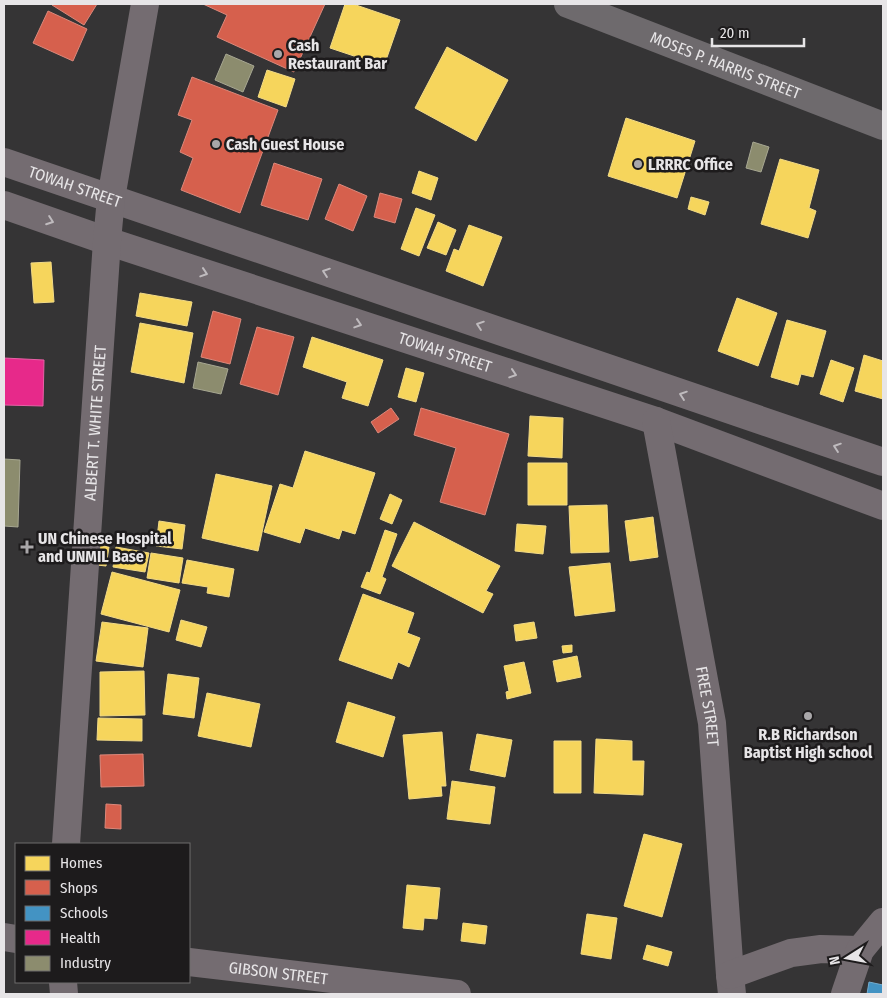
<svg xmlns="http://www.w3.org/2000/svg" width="887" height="998" font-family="'Fira Sans Condensed',sans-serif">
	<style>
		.homes { fill: #f6d55c; stroke: #f2da86 }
		.shops { fill: #d6604d; stroke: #db887b }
		.schools { fill: #4393c3; stroke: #74acce }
		.health { fill: #e7298a; stroke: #e761a6 }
		.industry { fill: #8c8c6e; stroke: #a7a792 }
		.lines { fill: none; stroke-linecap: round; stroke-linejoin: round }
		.minor { stroke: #746c71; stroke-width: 28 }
		.highway { stroke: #6e6a6d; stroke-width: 28 }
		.oneway { stroke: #bfbbbe }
		.poi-dot { fill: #a9a7a9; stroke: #1d1b1c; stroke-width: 2 }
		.labels { text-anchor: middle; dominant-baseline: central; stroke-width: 5; stroke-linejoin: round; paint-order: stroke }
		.poi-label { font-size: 16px; font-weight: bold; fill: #e7e5e7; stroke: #1d1b1c; text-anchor: start }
		.street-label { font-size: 16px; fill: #e7e5e7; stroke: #1d1b1c }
	</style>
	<rect width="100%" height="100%" fill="#353435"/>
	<path class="homes" d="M345,4h8l47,16 -16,46 -54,-18z
		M447,47l61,33 -32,61 -61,-33z
		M267,70l28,9 -9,28 -28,-10z
		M626,118l69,23 -18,57 -69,-22z
		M780,159l39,11 -10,38 7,3 -8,27 -47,-14z
		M419,171l19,7 -7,22 -19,-7z
		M691,197l18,5 -4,13 -17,-6z
		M416,208l19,7 -16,41 -18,-7z
		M438,222l18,8 -10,25 -19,-7z
		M469,225l33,12 -19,49 -37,-15 8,-22 5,2z
		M51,262l3,40 -20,1 -3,-40z
		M140,293l52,9 -5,24 -51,-10z
		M737,298l40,15 -19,53 -40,-15z
		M787,320l39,11 -13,46 -12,-3 -3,11 -27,-8z
		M140,323l53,10 -9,50 -53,-11z
		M312,337l71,23 -15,46 -26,-8 5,-16 -44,-15z
		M864,355l19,6v38l-28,-8z
		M831,360l23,8 -11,34 -23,-8z
		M406,368l18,5 -8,29 -18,-5z
		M530,416l33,2 -1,40 -34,-2z
		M305,451l70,22 -20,61 -13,-4 -3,9 -34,-11 -5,15 -36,-11 16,-48 13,4z
		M528,463h39v42h-39z
		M216,474l56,12 -14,65 -56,-13z
		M390,494l12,6 -10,24 -12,-5z
		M607,505l2,47 -38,1 -2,-47z
		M653,517l5,40 -28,4 -5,-40z
		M159,521l26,4 -3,24 -26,-3z
		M414,522l86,44 -14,25 7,3 -10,19 -91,-47z
		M517,524l29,2 -3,28 -28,-3z
		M385,530l12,4 -15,43 4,2 -6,15 -19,-7 6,-15 3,1z
		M91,544l18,3 -3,19 -18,-2z
		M116,547l33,6 -4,19 -32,-5z
		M151,553l32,5 -4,25 -32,-5z
		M187,560l47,9 -5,28 -22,-4 1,-6 -26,-4z
		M610,563l5,48 -40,5 -6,-49z
		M112,572l68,18 -11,42 -68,-18z
		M363,594l51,19 -7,20 13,5 -11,29 -11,-5 -6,17 -53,-19z
		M181,620l26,7 -6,20 -25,-7z
		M102,622l46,6 -5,39 -47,-6z
		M534,622l3,16 -21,3 -2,-16z
		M572,645v7l-9,1 -1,-7z
		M577,656l4,21 -24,5 -4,-21z
		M524,662l7,31 -24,6 -1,-7 3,-1 -5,-25z
		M144,671l1,44 -45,1v-44z
		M168,674l31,4 -5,40 -31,-4z
		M207,693l53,11 -9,43 -53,-11z
		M348,702l47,15 -12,40 -47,-15z
		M98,718l44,1v22l-45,-1z
		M442,732l4,54h-5l1,10 -33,3 -6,-64z
		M477,734l35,6 -7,37 -35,-7z
		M596,739l36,2v20h12l-1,34 -49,-2z
		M554,741h27v52h-27z
		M452,781l43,6 -5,37 -43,-5z
		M644,834l38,10 -20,73 -38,-11z
		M407,885l33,3 -3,31 -13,-1 -1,12 -20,-2z
		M587,914l30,4 -6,41 -30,-5z
		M463,923l24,3 -2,18 -24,-3z
		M647,945l25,7 -4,14 -25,-7z"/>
	<path class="shops" d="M52,4h45l-13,21 -32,-20z
		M203,4h122l-31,68 -77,-35 10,-22z
		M48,11l39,18 -14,32 -40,-18z
		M192,77l86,33 -38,103 -59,-23 12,-32 -13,-6 12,-32 -14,-5z
		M274,163l48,16 -14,41 -47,-15z
		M339,184l28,12 -14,35 -28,-12z
		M380,193l22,6 -7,24 -21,-6z
		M213,311l28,8 -11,45 -29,-7z
		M257,327l37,10 -16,58 -38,-11z
		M391,408l8,11 -21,14 -7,-11z
		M421,408l88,26 -24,81 -45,-13 16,-54 -42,-13z
		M143,754l1,32 -43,1 -1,-32z
		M106,804l15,1v24l-16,-1z"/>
	<path class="schools" d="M869,982l14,3v9h-16z"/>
	<path class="health" d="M4,358l40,2 -1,46 -39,-1z"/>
	<path class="industry" d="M226,54l28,12 -11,26 -28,-12z
		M753,142l16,5 -8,25 -15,-4z
		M198,362l30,7 -7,25 -28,-6z
		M4,459l16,1 -2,67 -14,-1z"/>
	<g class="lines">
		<g class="minor">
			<path id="s1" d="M4,162l879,300"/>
			<path id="s2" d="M4,205l103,36 549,180 227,85"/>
			<path id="s3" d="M656,421l56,302 18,252 2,19"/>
			<path id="s4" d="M66,844l41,-603 4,-43 34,-194"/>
			<path d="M4,937l12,2"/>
			<path id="s5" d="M189,962l268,32"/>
			<path d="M730,975l61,-22 30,-4 39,1"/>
			<path d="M63,982l1,12"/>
			<path d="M845,994l15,-44 23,-28"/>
		</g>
		<path class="highway" id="s6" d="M568,4l315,122"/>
	</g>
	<defs><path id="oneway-chevron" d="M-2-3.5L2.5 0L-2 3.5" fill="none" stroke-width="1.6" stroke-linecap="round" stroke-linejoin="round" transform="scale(1.25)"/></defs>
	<g class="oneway">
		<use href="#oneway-chevron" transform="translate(50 221) rotate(20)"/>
		<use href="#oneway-chevron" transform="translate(326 272) rotate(-161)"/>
		<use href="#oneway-chevron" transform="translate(204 273) rotate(18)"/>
		<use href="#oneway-chevron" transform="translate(358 324) rotate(18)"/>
		<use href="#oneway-chevron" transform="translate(480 325) rotate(-161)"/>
		<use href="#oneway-chevron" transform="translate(513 374) rotate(18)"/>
		<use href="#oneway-chevron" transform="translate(683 395) rotate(-161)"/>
		<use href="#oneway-chevron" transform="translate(837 447) rotate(-161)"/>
	</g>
	<g class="poi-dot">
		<circle cx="278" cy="54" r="5"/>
		<circle cx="216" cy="144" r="5"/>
		<circle cx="638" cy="164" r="5"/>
		<path d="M24.5 539.5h5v5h5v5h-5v5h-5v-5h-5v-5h5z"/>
		<circle cx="808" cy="716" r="5"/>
	</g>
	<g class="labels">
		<g class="poi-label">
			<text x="288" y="45">Cash<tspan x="288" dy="18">Restaurant Bar</tspan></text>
			<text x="226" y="144">Cash Guest House</text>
			<text x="648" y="164">LRRRC Office</text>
			<text x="38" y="538">UN Chinese Hospital<tspan x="38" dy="18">and UNMIL Base</tspan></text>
			<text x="808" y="734" text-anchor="middle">R.B Richardson<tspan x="808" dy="18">Baptist High school</tspan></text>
		</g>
		<g class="street-label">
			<text stroke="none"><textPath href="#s6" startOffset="169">MOSES P. HARRIS STREET</textPath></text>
			<text stroke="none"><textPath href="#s1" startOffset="75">TOWAH STREET</textPath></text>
			<text stroke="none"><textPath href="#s2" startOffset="465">TOWAH STREET</textPath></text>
			<text stroke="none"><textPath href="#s4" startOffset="422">ALBERT T. WHITE STREET</textPath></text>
			<text stroke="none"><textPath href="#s3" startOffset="290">FREE STREET</textPath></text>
			<text stroke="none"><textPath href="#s5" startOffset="90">GIBSON STREET</textPath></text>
		</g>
	</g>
	<rect width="887" height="998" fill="none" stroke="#e7e5e7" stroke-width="10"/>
	<rect x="15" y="843" width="175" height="140" fill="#1d1b1c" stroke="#6e6c6d"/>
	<rect x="25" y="856" width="25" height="15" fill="#f6d55c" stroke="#6e6c6d"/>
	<text x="60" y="868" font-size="15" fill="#e7e5e7">Homes</text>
	<rect x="25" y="880" width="25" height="15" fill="#d6604d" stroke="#6e6c6d"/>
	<text x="60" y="893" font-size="15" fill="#e7e5e7">Shops</text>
	<rect x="25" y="906" width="25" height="15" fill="#4393c3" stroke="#6e6c6d"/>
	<text x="60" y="918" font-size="15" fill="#e7e5e7">Schools</text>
	<rect x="25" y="930" width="25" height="15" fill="#e7298a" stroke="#6e6c6d"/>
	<text x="60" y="943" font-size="15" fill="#e7e5e7">Health</text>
	<rect x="25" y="956" width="25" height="15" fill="#8c8c6e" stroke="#6e6c6d"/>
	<text x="60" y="968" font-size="15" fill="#e7e5e7">Industry</text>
	<g transform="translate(847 958) rotate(259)" stroke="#1d1b1c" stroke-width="4" paint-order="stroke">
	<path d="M0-4L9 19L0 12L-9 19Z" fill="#e7e5e7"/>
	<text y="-8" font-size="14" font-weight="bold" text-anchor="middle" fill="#e7e5e7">N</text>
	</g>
	<path d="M712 38v8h92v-8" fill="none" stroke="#e7e5e7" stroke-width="2.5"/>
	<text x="720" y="38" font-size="15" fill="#e7e5e7" stroke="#1d1b1c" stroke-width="4" paint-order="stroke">20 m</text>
</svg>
